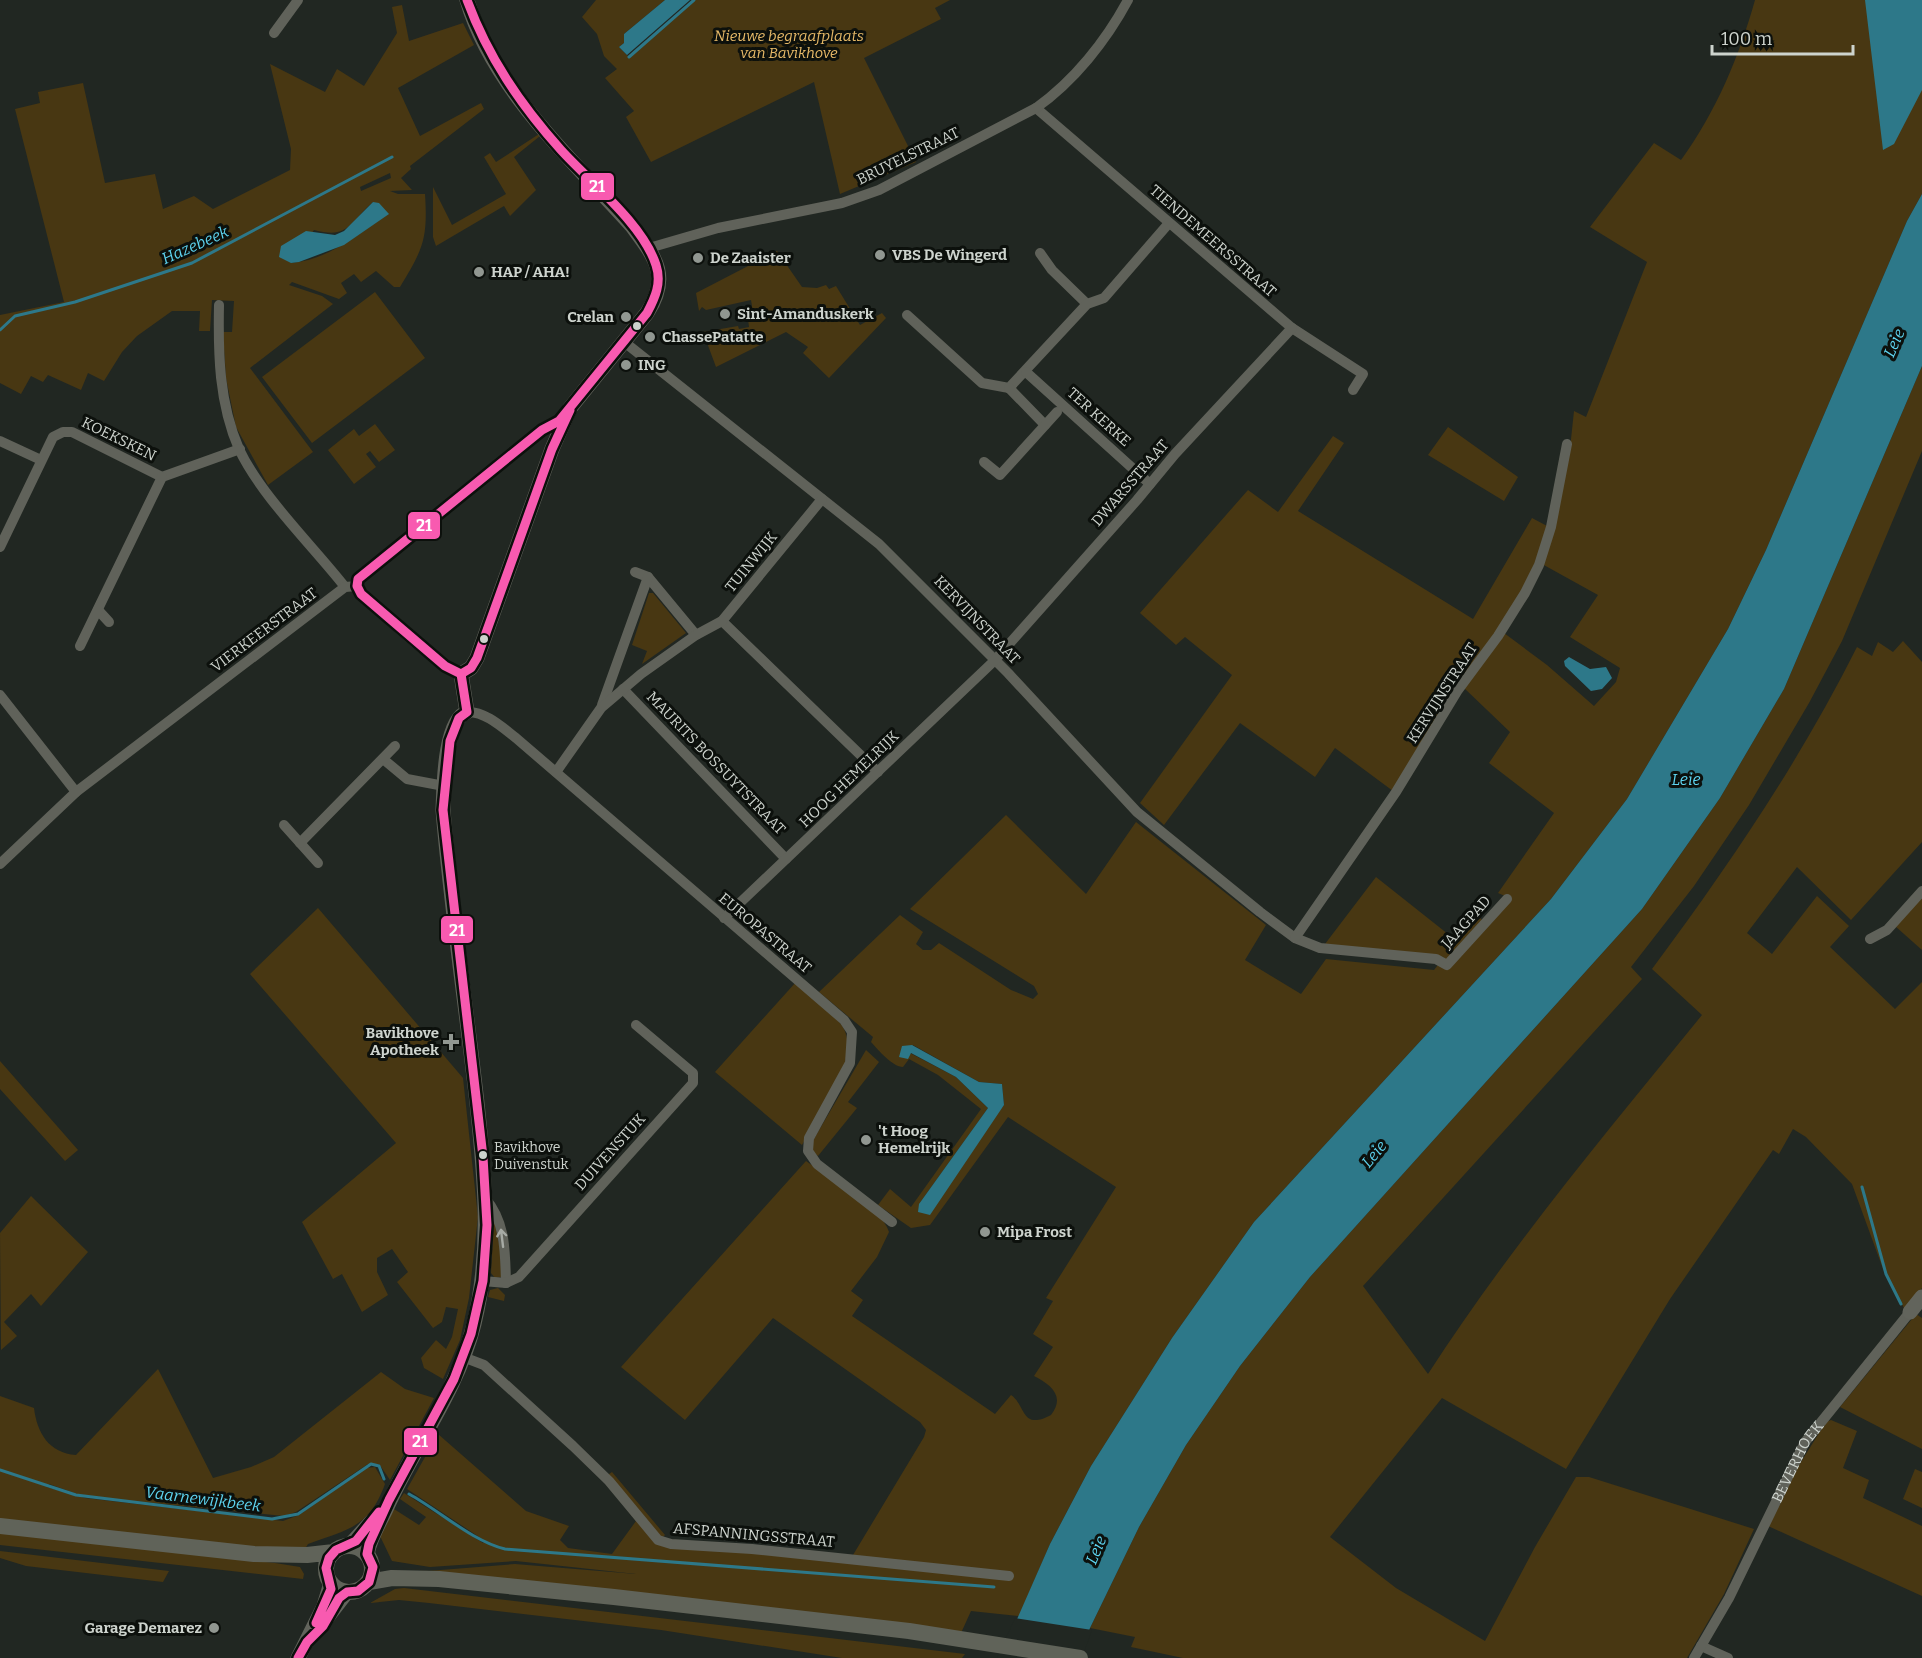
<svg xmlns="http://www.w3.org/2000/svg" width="1922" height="1658" font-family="Bitter,serif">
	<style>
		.green { fill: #483712; fill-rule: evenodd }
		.water { fill: #2d7889 }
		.pier { fill: #212722 }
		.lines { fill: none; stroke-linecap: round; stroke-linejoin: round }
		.stream { stroke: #2d7889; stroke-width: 3 }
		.street { stroke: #60625a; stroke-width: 10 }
		.secondary { stroke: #62645c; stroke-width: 15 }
		.primary { stroke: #606359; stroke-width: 16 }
		.bus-1-casing { stroke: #0c100c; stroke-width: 14 }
		.bus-1 { stroke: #f85ab0; stroke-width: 9 }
		.oneway { stroke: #a7aba5 }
		.poi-dot { fill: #919791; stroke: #0c100c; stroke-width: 2 }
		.bus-dot { fill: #cdd3cd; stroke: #0c100c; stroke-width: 2 }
		.labels { text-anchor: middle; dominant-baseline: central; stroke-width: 6; stroke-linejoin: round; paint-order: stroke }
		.bus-label { font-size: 14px; fill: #cdd3cd; stroke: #0c100c; text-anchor: start }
		.park-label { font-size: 15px; font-style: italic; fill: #e5b867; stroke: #0c100c }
		.street-label { font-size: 15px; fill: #cdd3cd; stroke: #0c100c }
		.poi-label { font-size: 15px; font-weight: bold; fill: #cdd3cd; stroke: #0c100c; text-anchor: start }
		.water-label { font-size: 16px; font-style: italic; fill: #5ed4f0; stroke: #0c100c }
		.line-badge { stroke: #0c100c; stroke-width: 2 }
		.badge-label { font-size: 16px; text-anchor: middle; font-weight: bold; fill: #fff }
	</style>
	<rect width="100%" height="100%" fill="#212722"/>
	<path class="green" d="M596,0h69l-41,34v9l-5,4 10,10 65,-57h256l-15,8 6,11 -77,39 52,104 -76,32 -26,-112 -163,80 -25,-45 8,-6 -29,-33 12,-9 -13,-13 -7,-22 -15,-17z
		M1755,0h167v194l-15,27 -141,329 -38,79 -101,170 -76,100 -297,323 -82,116 -81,128 -41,78 -31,72 -48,-5 -10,22 -566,-66 33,4 87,-7 121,10 -120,-13 -86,6 -38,-6 -12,-25 14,-27 25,16 7,-8 -26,-18 4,-6 79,50 2,-2 -78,-52 31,-55 88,77 43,15 -9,14 8,8 44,6 24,-33 -34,-42 10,-7 53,63 -8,8 196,12 71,-118 2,-7 -6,-8 -147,-104 -88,102 -64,-53 185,-206c23,16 75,45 83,71l-12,25 -26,34 12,9 -11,16 143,98 16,-19c15,10 10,36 40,20 15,-19 -1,-31 -17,-39l19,-29 -20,-13 20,-33 -7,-3 70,-111 -108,-70 -78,108 -19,3 -33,-23 12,-16 21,18 70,-98 -43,-34 -29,-16 -6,8c-10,0 -25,-17 -32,-25l2,-5 -54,-45 81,-77 23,17 -7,12 7,6h8l8,-7 72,47 22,9 5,-5 -4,-8 -124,-77 96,-94 80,79 50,-72 130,103 -21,35 56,34 25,-35 108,11 10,-13 -119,-13 51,-67 82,65 21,-25 4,4 22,-25 -7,-3 56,-80 -65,-50 21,-31 -47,-45 41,-54 43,32 47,41 22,-24 4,-14 -50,-31 28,-42 -56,-31 27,-106 5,-47 12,6 61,-155 -57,-35 64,-84 27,17c35,-48 58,-103 74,-160zM913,1045l66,37 23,2 2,21 -85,99 69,-96 -32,-31 -46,-24z
		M402,5l7,36 54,-18 11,22 -76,43 22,48 61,-33 3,6 -74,57 1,3 -10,9 11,12 -22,1 8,3h27c3,45 -2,55 -25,93h-6l-18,-16 -15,11 -7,-8 -13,9 6,10 -8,6 -47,-17 -3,3 33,11 11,8 -83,64 63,84 -45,33 -32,-58 -10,-49 -3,-46h9l2,-31 -22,-1 -2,31h-11l1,-20h-28l-35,25 -15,16 -18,29 -16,-8 -7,17 -33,-15 -5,7 -12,-6 -10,18 -21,-11v-68l64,-13 -49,-193 25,-6 -2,-11 45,-9 22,100 50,-9 8,35 31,-13 19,13 77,-39 1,-21 -21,-85 55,28 12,-23 27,17 33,-53 -5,-26zM390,173l1,5 -30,13 -1,-4zM373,202l15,12c-29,20 -60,46 -97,49l23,-33c35,9 34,-6 59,-28z
		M539,134l1,2 -26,21 22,33 -26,26 -6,-10 -68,40 -3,-9v-50l19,38 54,-31 -22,-37 6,-4 6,9z
		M777,251l25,36 15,1 9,-3 3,4 7,-3 24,39 22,-12 4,5 -57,60 -26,-25 5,-6 -22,-15 -70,35 -13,-35 35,-6 1,3 10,-2 -1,-8 3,-3 -3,-6 4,-4 -1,-6 -45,10 -4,-3 -3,4 -3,-18z
		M375,292l50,66 -113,85 -50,-66z
		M1922,366v85l-80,190 -33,62 -60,102 -55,81 -63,81 11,12 -279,307 65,88c82,-127 179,-242 274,-359l-50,-46c78,-105 146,-205 205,-322l15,9 6,-14 15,10 10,-11 19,21v180l-71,78 -54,-53 -50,66 25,21 45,-58 32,30 -19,21 65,62 27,-27v306l-17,22 -22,-41 -31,-85 -46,-47 -13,-8 -14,25 -6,-4 -103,149 -104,170 -124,-71 -112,139 66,51 89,53 50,-94 41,-70h13l165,52 -30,65 -37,64h-504l-52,-11 4,-10 -45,-9 49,-101 47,-82 54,-79 70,-89 332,-368 78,-111 64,-109z
		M375,424l20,26 -16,12 -9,-11 -4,3 10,13 -22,17 -26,-34 26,-21 5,7z
		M1448,427l70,50 -14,24 -76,-46z
		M1333,436l11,7 -46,68 175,108 59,-101 17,9 -23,59 -133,205 -58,-43 -20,29 -75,-54 -76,102 -24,-22 92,-128 -47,-38 -9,8 -36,-32 108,-123 30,22z
		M649,593h4l33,40 -44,31 5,-13 -15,-6z
		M1922,896v54l-27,-24z
		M318,908l145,170 15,139 -9,81 -9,42 -17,39 -19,-11 -3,-10 15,-18 10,9 6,-12 6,-28 -12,-2 -4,15 -9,6 -36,-46 11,-10 -16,-23 -15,9v14l11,23 -26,17 -20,-38 -9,5 -31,-57 94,-79 -146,-169z
		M796,982c14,13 32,26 44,41 26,31 -22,93 -38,122l-87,-73z
		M866,1050l13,12 -31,40 9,6 -39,48 -10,-7z
		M0,1061l78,89 -13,11 -65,-72z
		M31,1196l57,56 -47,54 -10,-12 -27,28 13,14 -16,14 -1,-117z
		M494,1219l8,38 -1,20 -6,1 -4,-5z
		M498,1288l7,7 -1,6 -16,-4 2,-7z
		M1916,1314l6,4v131l-82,-42z
		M158,1369l55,109 38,-11 23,-10 107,-85 24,17 29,9 -44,82 -11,-16h-11l-72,48 -12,4 -161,-16 -46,-6 -28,-10 -2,3 38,11 198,23 16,-6 67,-47 9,-1 10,17c-16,44 -37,45 -77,60l-3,5 -67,-3 -238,-26v-124l34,12c3,25 15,45 42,47z
		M1831,1420l26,11 -14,37 26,12 -6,18 59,28v70l-154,-70 21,-45 37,-59z
		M1915,1469l7,3v36l-19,-9z
		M0,1532l275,31 25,4 4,7 -1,5 -303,-34z
		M0,1551l169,20 -6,11 -137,-16 -26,-8z
		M404,1588l561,66 -3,4h-120l-181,-28 -232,-27 -30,-3 -29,3 25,-14z"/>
	<path class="water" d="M665,0h25l-63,55 -8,-8 5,-4v-9z
		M1865,0h57v90l-28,54 -11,6z
		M1922,194v172l-138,323 -64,109 -78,111 -332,368 -70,89 -54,79 -47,82 -49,101 -12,30h-78l50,-114 41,-78 81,-128 82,-116 297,-323 76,-100 101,-170 38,-79 141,-329z
		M373,202l6,1 10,11 -45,31 -45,17 -8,1 -12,-6 2,-11 25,-15 29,4 9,-4z
		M1569,657l21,12 16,-2 6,11 -10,11 -11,2 -26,-25 -1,-5z
		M912,1045l67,37 23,2 2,21 -74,110 -12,-3 1,-8 69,-96 -32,-31 -45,-24 -3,6 -9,-2 3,-11z"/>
	<path class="pier" d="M1015,1618l77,12 -10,28h-85z"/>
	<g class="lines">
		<path class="stream" d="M629,57l65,-57
			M0,330l15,-14 60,-14 117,-39 200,-106
			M1862,1187l24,87 15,30
			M0,1470l76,25 196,24 26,-5 73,-50 8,2 5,13
			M409,1494c31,17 63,47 96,55l489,38"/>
		<g class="street">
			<path d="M274,33l24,-33"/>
			<path d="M1036,108l256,220 71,46 -10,16"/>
			<path d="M649,248l69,-20 124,-25 37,-13 157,-82c38,-27 70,-67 92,-108"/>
			<path d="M1040,253l12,17 35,34"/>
			<path d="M219,305c-1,49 0,98 20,144 22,47 74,97 106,138"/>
			<path d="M907,315l75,68 27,5 78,-84 17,-6 65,-75"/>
			<path d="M623,341l256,203 129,129 129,139 123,100 35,26 25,10 116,11 11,6 60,-66"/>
			<path d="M1026,372l124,112"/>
			<path d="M1009,388l36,37"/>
			<path d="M0,441l41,19"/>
			<path d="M984,462l16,13 57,-63"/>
			<path d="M0,547l53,-110 10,-5h9l90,45 78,-28"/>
			<path d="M635,572l13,5 48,58"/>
			<path d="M357,586l4,-11 181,-145 12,-5 11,-11"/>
			<path d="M357,586l4,8c16,15 84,79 100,80"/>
			<path d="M98,610l11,12"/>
			<path d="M722,621l156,151"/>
			<path d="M80,646l82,-169"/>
			<path d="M623,689l163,170"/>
			<path d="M0,695l76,97"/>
			<path d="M602,705l46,-128"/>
			<path d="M467,712c18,-1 36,16 49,26l328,282 8,12 -2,31 -41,75 -1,13 9,13 75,58"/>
			<path d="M383,759l24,20 37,7"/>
			<path d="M556,772l45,-64 40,-34 55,-39 26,-14 100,-122"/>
			<path d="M284,825l34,38"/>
			<path d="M300,843l95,-97"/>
			<path d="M0,864l76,-72 269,-205 12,-1"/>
			<path d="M724,918l270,-257 143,-161 38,-46 117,-126"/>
			<path d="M1295,938l101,-146 62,-102 40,-54 27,-43 14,-28 12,-38 16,-83"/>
			<path d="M1870,939l17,-9 35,-39"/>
			<path d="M485,1198c21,24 20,54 21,85"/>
			<path d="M483,1281l23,2 13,-6 174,-194v-10l-57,-48"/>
			<path d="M463,1357l21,8 89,81 36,35 49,59 13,4 81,5 257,27"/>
			<path d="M1701,1646l27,12"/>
			<path id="s1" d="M1694,1658l35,-60 76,-156 105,-130"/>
		</g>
		<path class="secondary" d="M1910,1312l12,-15
			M349,1546l23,-25
			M367,1554c3,-16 12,-30 19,-45 28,-63 71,-117 88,-185 18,-74 11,-146 3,-221 -11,-98 -26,-195 -34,-293 1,-22 1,-90 24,-98l-6,-38 10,-6 6,-10 75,-209 18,-41 77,-95c24,-37 8,-56 -15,-87 -61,-68 -139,-137 -165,-226
			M326,1619l21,-27
			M298,1658l26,-52 7,-23"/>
		<path class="primary" d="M0,1526l254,28 53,1 27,-3
			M326 1569a23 23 0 1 1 46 0a23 23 0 1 1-46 0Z
			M369,1582l23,-4 47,1 175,18 295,34 171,27"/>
		<defs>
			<path id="bus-1" d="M461,674l-16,-8 -84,-72 -4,-8 1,-7 184,-149 17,-9 88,-108c8,-15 15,-30 9,-48 -13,-41 -66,-83 -95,-115 -41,-46 -73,-93 -94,-150
				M461,674l10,-6 6,-10 75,-209 18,-39
				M316,1623l15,-34 -5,-21 3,-10 7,-8 20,-9 23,-29
				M298,1658l9,-16 16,-16 16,-28 8,-6 11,-1 11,-9 4,-15 -6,-13 2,-10 20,-44 65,-121 17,-45 12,-53 4,-56 -4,-68 -40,-347 7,-69 9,-23 8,-6 -6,-38"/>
		</defs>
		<use href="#bus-1" class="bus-1-casing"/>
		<use href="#bus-1" class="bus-1"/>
	</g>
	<defs><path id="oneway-shaft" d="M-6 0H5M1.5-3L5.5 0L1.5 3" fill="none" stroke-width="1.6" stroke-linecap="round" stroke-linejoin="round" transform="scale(1.5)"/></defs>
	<use class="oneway" href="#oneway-shaft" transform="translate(502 1238) rotate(-97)"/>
	<g class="poi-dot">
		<circle cx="880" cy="255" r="6"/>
		<circle cx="698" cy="258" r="6"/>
		<circle cx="479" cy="272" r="6"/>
		<circle cx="725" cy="314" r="6"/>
		<circle cx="626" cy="317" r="6"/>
		<circle cx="650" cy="337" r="6"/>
		<circle cx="626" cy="365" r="6"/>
		<path d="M448 1033h6v6h6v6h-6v6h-6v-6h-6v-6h6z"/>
		<circle cx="866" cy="1140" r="6"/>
		<circle cx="985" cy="1232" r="6"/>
		<circle cx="214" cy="1628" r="6"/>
	</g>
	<g class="bus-dot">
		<circle cx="637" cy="326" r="5"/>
		<circle cx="484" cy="639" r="5"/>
		<circle cx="483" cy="1155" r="5"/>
	</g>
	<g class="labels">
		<g class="bus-label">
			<text x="494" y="1147">Bavikhove<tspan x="494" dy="17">Duivenstuk</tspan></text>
		</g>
		<g class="park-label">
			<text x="789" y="36">Nieuwe begraafplaats<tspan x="789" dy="17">van Bavikhove</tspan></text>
		</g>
		<g class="street-label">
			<text transform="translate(908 156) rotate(-26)">BRUYELSTRAAT</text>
			<text transform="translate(1213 241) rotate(41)">TIENDEMEERSSTRAAT</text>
			<text transform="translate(1099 417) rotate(42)">TER KERKE</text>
			<text transform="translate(119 439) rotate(26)">KOEKSKEN</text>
			<text transform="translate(1130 483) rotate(-49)">DWARSSTRAAT</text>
			<text transform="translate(751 562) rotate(-51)">TUINWIJK</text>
			<text transform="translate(977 620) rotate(46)">KERVIJNSTRAAT</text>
			<text transform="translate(264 630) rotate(-37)">VIERKEERSTRAAT</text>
			<text transform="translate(1442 693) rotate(-57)">KERVIJNSTRAAT</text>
			<text transform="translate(716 763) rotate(46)">MAURITS BOSSUYTSTRAAT</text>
			<text transform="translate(849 779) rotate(-44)">HOOG HEMELRIJK</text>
			<text transform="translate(1466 922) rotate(-48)">JAAGPAD</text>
			<text transform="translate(765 933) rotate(40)">EUROPASTRAAT</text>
			<text transform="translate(610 1152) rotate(-48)">DUIVENSTUK</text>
			<text stroke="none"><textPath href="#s1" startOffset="222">BEVERHOEK</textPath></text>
			<text transform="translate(754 1535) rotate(5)">AFSPANNINGSSTRAAT</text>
		</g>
		<g class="poi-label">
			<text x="892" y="255">VBS De Wingerd</text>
			<text x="710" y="258">De Zaaister</text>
			<text x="491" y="272">HAP / AHA!</text>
			<text x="737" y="314">Sint-Amanduskerk</text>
			<text x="614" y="317" text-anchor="end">Crelan</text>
			<text x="662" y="337">ChassePatatte</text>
			<text x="638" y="365">ING</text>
			<text x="439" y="1033" text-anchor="end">Bavikhove<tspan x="439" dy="17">Apotheek</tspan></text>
			<text x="878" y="1131">'t Hoog<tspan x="878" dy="17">Hemelrijk</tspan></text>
			<text x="997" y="1232">Mipa Frost</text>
			<text x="202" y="1628" text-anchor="end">Garage Demarez</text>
		</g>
		<g class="water-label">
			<text transform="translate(195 245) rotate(-24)">Hazebeek</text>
			<text transform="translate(1894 343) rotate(-66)">Leie</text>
			<text x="1686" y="779">Leie</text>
			<text transform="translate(1374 1154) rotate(-50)">Leie</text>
			<text transform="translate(203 1499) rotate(7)">Vaarnewijkbeek</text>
			<text transform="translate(1096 1550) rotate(-67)">Leie</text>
		</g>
	</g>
	<g class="line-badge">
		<rect x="580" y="172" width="35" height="29" rx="6" fill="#f85ab0"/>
		<rect x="407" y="511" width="34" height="29" rx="6" fill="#f85ab0"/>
		<rect x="440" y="915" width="34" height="29" rx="6" fill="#f85ab0"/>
		<rect x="403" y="1427" width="35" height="29" rx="6" fill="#f85ab0"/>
	</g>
	<g class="badge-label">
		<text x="597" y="192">21</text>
		<text x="424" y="531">21</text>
		<text x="457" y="936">21</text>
		<text x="420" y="1447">21</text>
	</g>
	<path d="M1712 45v9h141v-9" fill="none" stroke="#cdd3cd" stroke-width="3"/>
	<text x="1721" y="45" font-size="18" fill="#cdd3cd" stroke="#0c100c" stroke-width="4.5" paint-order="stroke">100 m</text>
</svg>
